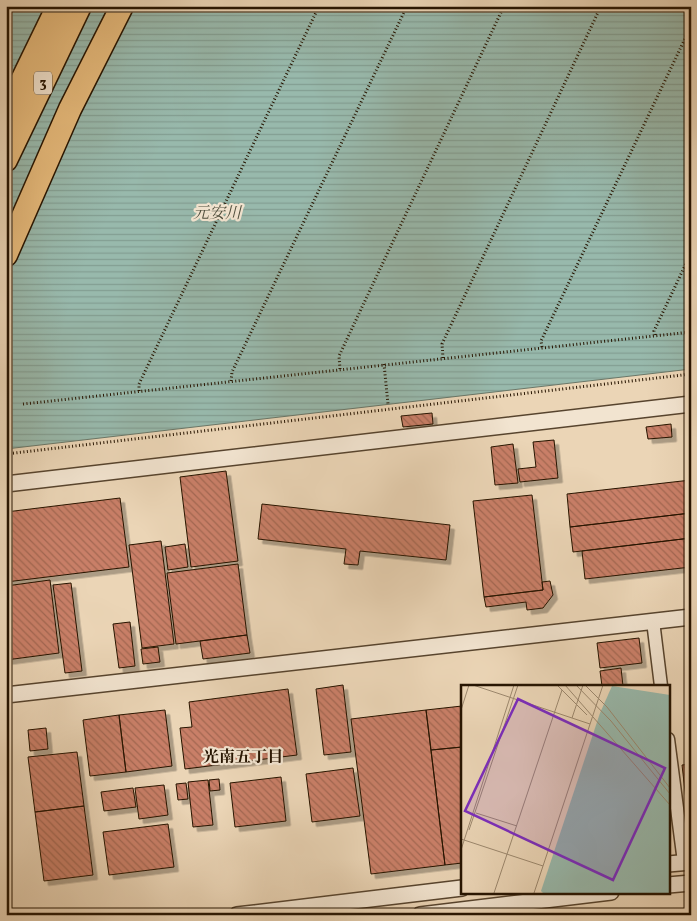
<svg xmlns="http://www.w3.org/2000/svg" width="697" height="921" font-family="Vollkorn,'Noto Serif JP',serif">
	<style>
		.water { fill: url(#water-rules); stroke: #6a7768 }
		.building { fill: url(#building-back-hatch); stroke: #261401; filter: url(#shadow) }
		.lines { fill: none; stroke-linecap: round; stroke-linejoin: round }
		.minor-casing { stroke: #57442e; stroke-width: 15 }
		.tertiary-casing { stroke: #57442e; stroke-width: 18 }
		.motorway-casing { stroke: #261401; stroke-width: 25 }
		.path { stroke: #261401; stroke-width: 3; stroke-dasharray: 1 2.5; stroke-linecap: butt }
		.minor { stroke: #f2e4d0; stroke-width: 12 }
		.tertiary { stroke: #f2e4d0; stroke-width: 15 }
		.motorway { stroke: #e6ba7b; stroke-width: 22 }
		.labels { text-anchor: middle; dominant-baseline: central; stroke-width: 4.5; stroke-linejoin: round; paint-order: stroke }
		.shield { fill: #f2e4d0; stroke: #63523f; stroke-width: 1 }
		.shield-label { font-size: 14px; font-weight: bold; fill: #261401 }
		.water-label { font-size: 16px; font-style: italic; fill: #4e4e3d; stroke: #f2e4d0 }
		.neighbourhood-label { font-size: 16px; font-weight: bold; fill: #261401; stroke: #f2e4d0 }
		.inset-road { fill: none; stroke: #9c886e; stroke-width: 1 }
		.view { fill: #7b2cbf; fill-opacity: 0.15; stroke: #7b2cbf; stroke-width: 2.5 }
		.inset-edge { fill: none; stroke: #261401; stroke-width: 2.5 }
	</style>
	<defs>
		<pattern id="water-rules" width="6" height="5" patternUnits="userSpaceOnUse" patternTransform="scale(1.25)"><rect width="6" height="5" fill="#98b9ac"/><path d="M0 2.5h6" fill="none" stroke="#839e92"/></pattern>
		<pattern id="building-back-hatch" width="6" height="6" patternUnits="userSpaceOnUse" patternTransform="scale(1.25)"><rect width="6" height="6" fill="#c97f67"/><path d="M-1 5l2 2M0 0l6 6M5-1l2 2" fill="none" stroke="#a36752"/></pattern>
		<filter id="shadow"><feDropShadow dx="4.5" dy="4.5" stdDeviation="0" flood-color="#0004"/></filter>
	</defs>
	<rect width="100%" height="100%" fill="#ebd5b6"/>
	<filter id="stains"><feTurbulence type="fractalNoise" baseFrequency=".004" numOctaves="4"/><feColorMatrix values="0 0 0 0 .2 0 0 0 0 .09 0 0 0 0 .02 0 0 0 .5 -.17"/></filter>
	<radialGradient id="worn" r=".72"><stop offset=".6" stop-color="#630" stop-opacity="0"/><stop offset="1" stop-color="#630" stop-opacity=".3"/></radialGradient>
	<path class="water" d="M6,6h685v363l-685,80z"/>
	<path class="building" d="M432,413l1,11 -30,3 -2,-11z
		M671,424l1,13 -24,2 -2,-12z
		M554,440l4,38 -38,4 -2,-13 18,-2 -3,-25z
		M513,444l5,39 -23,2 -4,-38z
		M226,471l12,90 -47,6 -11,-90z
		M691,480v33l-121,14 -3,-33z
		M532,495l11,95 -59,7 -11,-96z
		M120,498l9,69 -123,15v-70z
		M262,504l188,21 -4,35 -86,-9 -2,14 -14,-1 2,-15 -88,-10z
		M691,513v25l-118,14 -3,-25z
		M691,538v29l-106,12 -3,-28z
		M161,541l13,103 -32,4 -13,-103z
		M185,544l3,23 -20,3 -3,-23z
		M238,564l9,71 -71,9 -9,-71z
		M50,580l9,73 -53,7v-74z
		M550,581l3,14 -10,13 -16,2 -1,-8 -40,5 -2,-10 59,-7 -1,-8z
		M71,583l11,88 -17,2 -12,-88z
		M130,622l5,44 -16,2 -6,-44z
		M247,635l3,18 -47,6 -3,-18z
		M639,638l3,25 -42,5 -3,-25z
		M158,647l2,15 -17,2 -2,-15z
		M621,668l2,18h-21l-2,-15z
		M343,685l8,67 -27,3 -8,-66z
		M288,689l9,66 -112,14 -5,-41 12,-1 -3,-25z
		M462,706v41l-31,3 -5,-40z
		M165,710l7,56 -46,6 -7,-57z
		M426,710l19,155 -74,9 -20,-155z
		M119,715l7,57 -36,4 -7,-56z
		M46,728l2,21 -18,2 -2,-21z
		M462,747v116l-17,2 -14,-115z
		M77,752l7,54 -49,6 -7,-55z
		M691,764v35l-5,1 -4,-35z
		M353,768l7,48 -48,6 -6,-48z
		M281,777l5,44 -51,6 -5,-44z
		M219,779l1,11 -10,1 -1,-11z
		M208,780l5,45 -20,2 -5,-45z
		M186,783l2,16 -10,1 -2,-16z
		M164,785l4,30 -29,4 -4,-31z
		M133,788l3,19 -32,4 -3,-19z
		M84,806l9,69 -49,6 -9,-69z
		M168,824l6,43 -65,8 -6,-43z
		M614,911v4h-34z"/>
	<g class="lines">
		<defs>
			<path id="minor" d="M653,621l8,65
				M668,739l16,123"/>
			<path id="tertiary" d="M6,484l685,-80
				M6,695l685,-78
				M668,864l23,-2
				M668,885l23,-2
				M237,915l225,-27
				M420,915l191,-23"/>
			<path id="motorway" d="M6,113l52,-107
				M6,160l74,-154
				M6,255l64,-146 52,-103"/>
		</defs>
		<use href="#minor" class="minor-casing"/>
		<use href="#tertiary" class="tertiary-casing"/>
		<use href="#motorway" class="motorway-casing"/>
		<path class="path" d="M655,335l-1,-4 37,-78
			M542,347l-1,-6 150,-315
			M443,358l-1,-14 159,-338
			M384,364l4,40
			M340,369l-1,-13 165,-350
			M231,381l1,-9 175,-366
			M139,391v-7l180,-378
			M23,404l668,-72
			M6,454l685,-80"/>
		<use href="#minor" class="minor"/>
		<use href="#tertiary" class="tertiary"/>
		<use href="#motorway" class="motorway"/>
	</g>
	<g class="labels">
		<rect class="shield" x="34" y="71.5" width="18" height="23" rx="4"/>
		<g class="shield-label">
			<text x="43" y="83">3</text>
		</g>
		<g class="water-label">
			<text x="217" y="214">元安川</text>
		</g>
		<g class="neighbourhood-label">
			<text x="243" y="758">光南五丁目</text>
		</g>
	</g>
	<g transform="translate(461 685)">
		<rect width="209" height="209" fill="#ebd5b6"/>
		<path d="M151,1l58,9v198h-127l-2,-2 59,-178z" fill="#98b9ac"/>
		<path class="inset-road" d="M12,0l117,39M96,0l30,30M104,0l105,120M115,0l35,36 59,73M124,0l22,22 63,81M0,25l8,-25M111,33l11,-33M15,128l41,13M8,145l49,-145M0,154l82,27 60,-181M0,165l53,-165M33,208l68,-203M73,208l9,-27"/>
		<path class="view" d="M57,14l147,69 -52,112 -148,-69z"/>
		<rect width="209" height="209" class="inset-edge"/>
	</g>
	<rect width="697" height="921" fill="none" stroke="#ebd5b6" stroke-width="25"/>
	<rect x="8" y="8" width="682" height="906" fill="none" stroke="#261401" stroke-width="2.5"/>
	<rect x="12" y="12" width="672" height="896" fill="none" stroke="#261401"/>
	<rect width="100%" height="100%" filter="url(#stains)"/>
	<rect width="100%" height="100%" fill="url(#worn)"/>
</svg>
